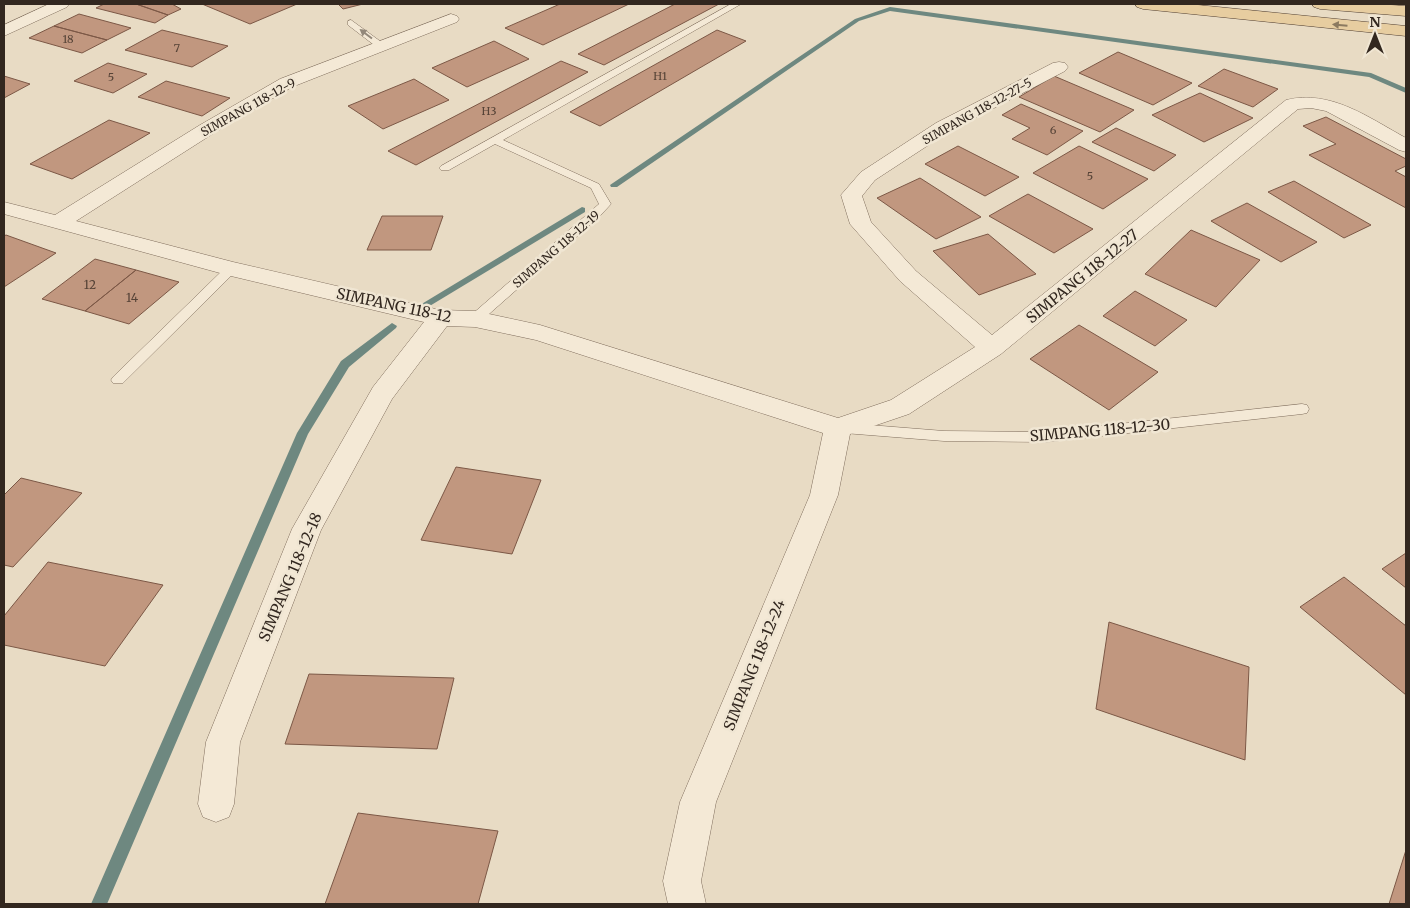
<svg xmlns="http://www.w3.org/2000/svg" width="1410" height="908" font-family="Merriweather,serif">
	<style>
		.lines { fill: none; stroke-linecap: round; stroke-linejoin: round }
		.stream { fill: #6e8880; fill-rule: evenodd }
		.building { fill: #c1977f; stroke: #7c5846 }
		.service-casing { stroke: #806e5d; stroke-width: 1 }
		.minor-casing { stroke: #806e5d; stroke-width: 1 }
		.primary-casing { stroke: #4f3d30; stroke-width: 1 }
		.service { fill: #f4e9d6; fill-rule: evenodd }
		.minor { fill: #f4e9d6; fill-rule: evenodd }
		.primary { fill: #e7cda0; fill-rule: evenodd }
		.oneway { fill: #8c7a60 }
		.oneway2 { fill: #93887a }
		.labels { text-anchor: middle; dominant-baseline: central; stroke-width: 5; stroke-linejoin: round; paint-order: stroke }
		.far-number-label { font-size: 11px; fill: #564337 }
		.far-street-label { font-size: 12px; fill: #32271f; stroke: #f0e6d3 }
		.number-label { font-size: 12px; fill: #564337 }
		.street-label { font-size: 15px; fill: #32271f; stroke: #f0e6d3 }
	</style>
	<rect width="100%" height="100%" fill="#e8dbc4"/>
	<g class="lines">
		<path class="stream" d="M890,7l481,66 35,15v5l-37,-16 -479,-66 -31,10 -242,166h-6l-1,-2 245,-166z
			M582,207l3,1v4l-157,95h-6l-2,-2z
			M392,323l5,3 -1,2 -47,39 -41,67 -201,470h-16l206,-471 44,-72z"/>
	</g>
	<path class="building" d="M104,4h32l32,11 -13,8 -59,-15z
		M136,4h36l9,5 -13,6z
		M202,4h95l-47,20z
		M338,4h25l-20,5z
		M560,4h69l-86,41 -38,-17z
		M675,4h44l-115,61 -26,-11z
		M79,14l52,14 -24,12 -53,-14z
		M54,26l53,14 -25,13 -53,-15z
		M162,30l66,16 -36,21 -67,-17z
		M717,30l29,11 -146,85 -30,-14z
		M494,41l35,18 -62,28 -35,-19z
		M1118,52l74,31 -39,22 -74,-32z
		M561,61l27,11 -172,93 -28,-14z
		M108,63l39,11 -34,19 -39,-12z
		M1224,69l54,20 -25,18 -55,-21z
		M4,76l26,8 -26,14z
		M1054,76l80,34 -34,22 -81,-35z
		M414,79l35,21 -66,29 -35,-23z
		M166,81l64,17 -28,18 -64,-19z
		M1200,93l53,25 -49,24 -52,-27z
		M1021,104l62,27 -36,24 -35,-16 18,-11 -28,-13z
		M1326,117l80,42v7l-11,5 11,6v31l-97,-53 27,-11 -33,-18z
		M109,120l41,13 -78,46 -42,-15z
		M1116,128l60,27 -22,16 -62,-29z
		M958,146l61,31 -34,19 -60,-32z
		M1079,146l69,33 -45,30 -70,-36z
		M920,178l61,39 -45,22 -59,-41z
		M1294,181l77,44 -27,13 -76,-46z
		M1028,194l65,35 -39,24 -65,-37z
		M1247,203l70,39 -36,20 -70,-41z
		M382,216h61l-12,34h-64z
		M1191,230l69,30 -44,47 -71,-33z
		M988,234l48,40 -57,21 -46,-44z
		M6,235l50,18 -52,34v-51z
		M95,259l41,11 -51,41 -43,-12z
		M136,270l43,12 -50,42 -44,-13z
		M1135,291l52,29 -32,26 -52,-30z
		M1079,325l79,47 -49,38 -79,-51z
		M456,467l85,13 -29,74 -91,-14z
		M21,478l61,15 -69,74 -9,-2v-70z
		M1406,553v35l-24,-19z
		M48,562l115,23 -58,81 -101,-21v-29z
		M1344,577l62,49v69l-106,-88z
		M1109,622l140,45 -4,93 -149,-51z
		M309,674l145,4 -17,71 -152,-5z
		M358,813l140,18 -20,73h-153z
		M1406,850v54h-17z"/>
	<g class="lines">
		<defs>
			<path id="service" d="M731,4h10l-238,136 96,44 12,20 -12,13 -119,105h-10l-2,-3 2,-3 129,-112 -8,-16 -96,-44 -46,26h-8l-2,-2 2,-2z
				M351,20l33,24v4h-6l-30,-23v-4z
				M231,265l6,4 -2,3 -112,111h-10l-2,-3 2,-3 114,-111z
				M1302,404l5,1 2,4 -2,4 -5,1 -256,28 -102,-1 -100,-8 -5,-1 -2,-4 2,-4 5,-1 100,8 102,1z"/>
			<path id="minor" d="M49,4h20l-2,3 -63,29v-11z
				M451,14l6,2 2,3 -2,3 -165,65 -78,46 -138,88 157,41 207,48 35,1 65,14 298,93 53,-18 84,-53 -75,-66 -50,-57 -9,-29 20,-23 75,-49 117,-60 6,-1 6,1 3,4 -3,4 -115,60 -75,49 -13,16 9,26 45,49 76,64 294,-235c45,-11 83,18 120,38v14l-7,-2 -73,-39 -15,-3 -13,1 -297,245 -92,60 -59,20 -12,61 -122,307 -15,79 5,23h-38l-5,-23 17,-79 130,-307 13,-62 -287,-93 -61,-13 -28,-1 -55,73 -71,131 -81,212 -6,62 -5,13 -13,5 -13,-5 -5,-13 8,-62 86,-213 81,-142 51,-65 -193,-46 -227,-62v-12l51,13 145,-90 80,-46z"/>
			<path id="primary" d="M1135,4h53l218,22v10l-263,-27 -6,-2z
				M1312,4h64l30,2v10l-86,-7 -6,-2z"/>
		</defs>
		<use href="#service" class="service-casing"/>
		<use href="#minor" class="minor-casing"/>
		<use href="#primary" class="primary-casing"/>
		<use href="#service" class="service"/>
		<use href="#minor" class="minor"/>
		<use href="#primary" class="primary"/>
	</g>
	<defs><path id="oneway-solid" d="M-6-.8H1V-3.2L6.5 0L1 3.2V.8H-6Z" transform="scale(1.25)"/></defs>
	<use class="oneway" href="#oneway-solid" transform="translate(1340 25) rotate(-175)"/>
	<use class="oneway2" href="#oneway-solid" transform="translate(366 34) rotate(-143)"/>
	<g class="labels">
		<g class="far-number-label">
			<text x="68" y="39">18</text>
			<text x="177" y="48">7</text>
			<text x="660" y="76">H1</text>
			<text x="111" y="77">5</text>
			<text x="489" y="111">H3</text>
			<text x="1053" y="130">6</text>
			<text x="1090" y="176">5</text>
		</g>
		<g class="far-street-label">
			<text transform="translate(248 107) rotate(-29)">SIMPANG 118-12-9</text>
			<text transform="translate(977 111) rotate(-29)">SIMPANG 118-12-27-5</text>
			<text transform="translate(556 249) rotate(-41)">SIMPANG 118-12-19</text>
		</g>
		<g class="number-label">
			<text x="90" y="284">12</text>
			<text x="132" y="297">14</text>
		</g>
		<g class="street-label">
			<text transform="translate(1082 276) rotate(-39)">SIMPANG 118-12-27</text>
			<text transform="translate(394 305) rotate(12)">SIMPANG 118-12</text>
			<text transform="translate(1100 430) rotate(-5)">SIMPANG 118-12-30</text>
			<text transform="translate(290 577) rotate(-67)">SIMPANG 118-12-18</text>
			<text transform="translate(754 665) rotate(-68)">SIMPANG 118-12-24</text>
		</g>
	</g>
	<rect width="1410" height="908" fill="none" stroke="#32271f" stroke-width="10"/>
	<g transform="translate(1375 35)" stroke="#f0e6d3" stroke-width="4" paint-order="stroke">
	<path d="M0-4L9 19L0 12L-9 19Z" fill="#32271f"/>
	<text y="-8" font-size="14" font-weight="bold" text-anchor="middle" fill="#32271f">N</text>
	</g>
</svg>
